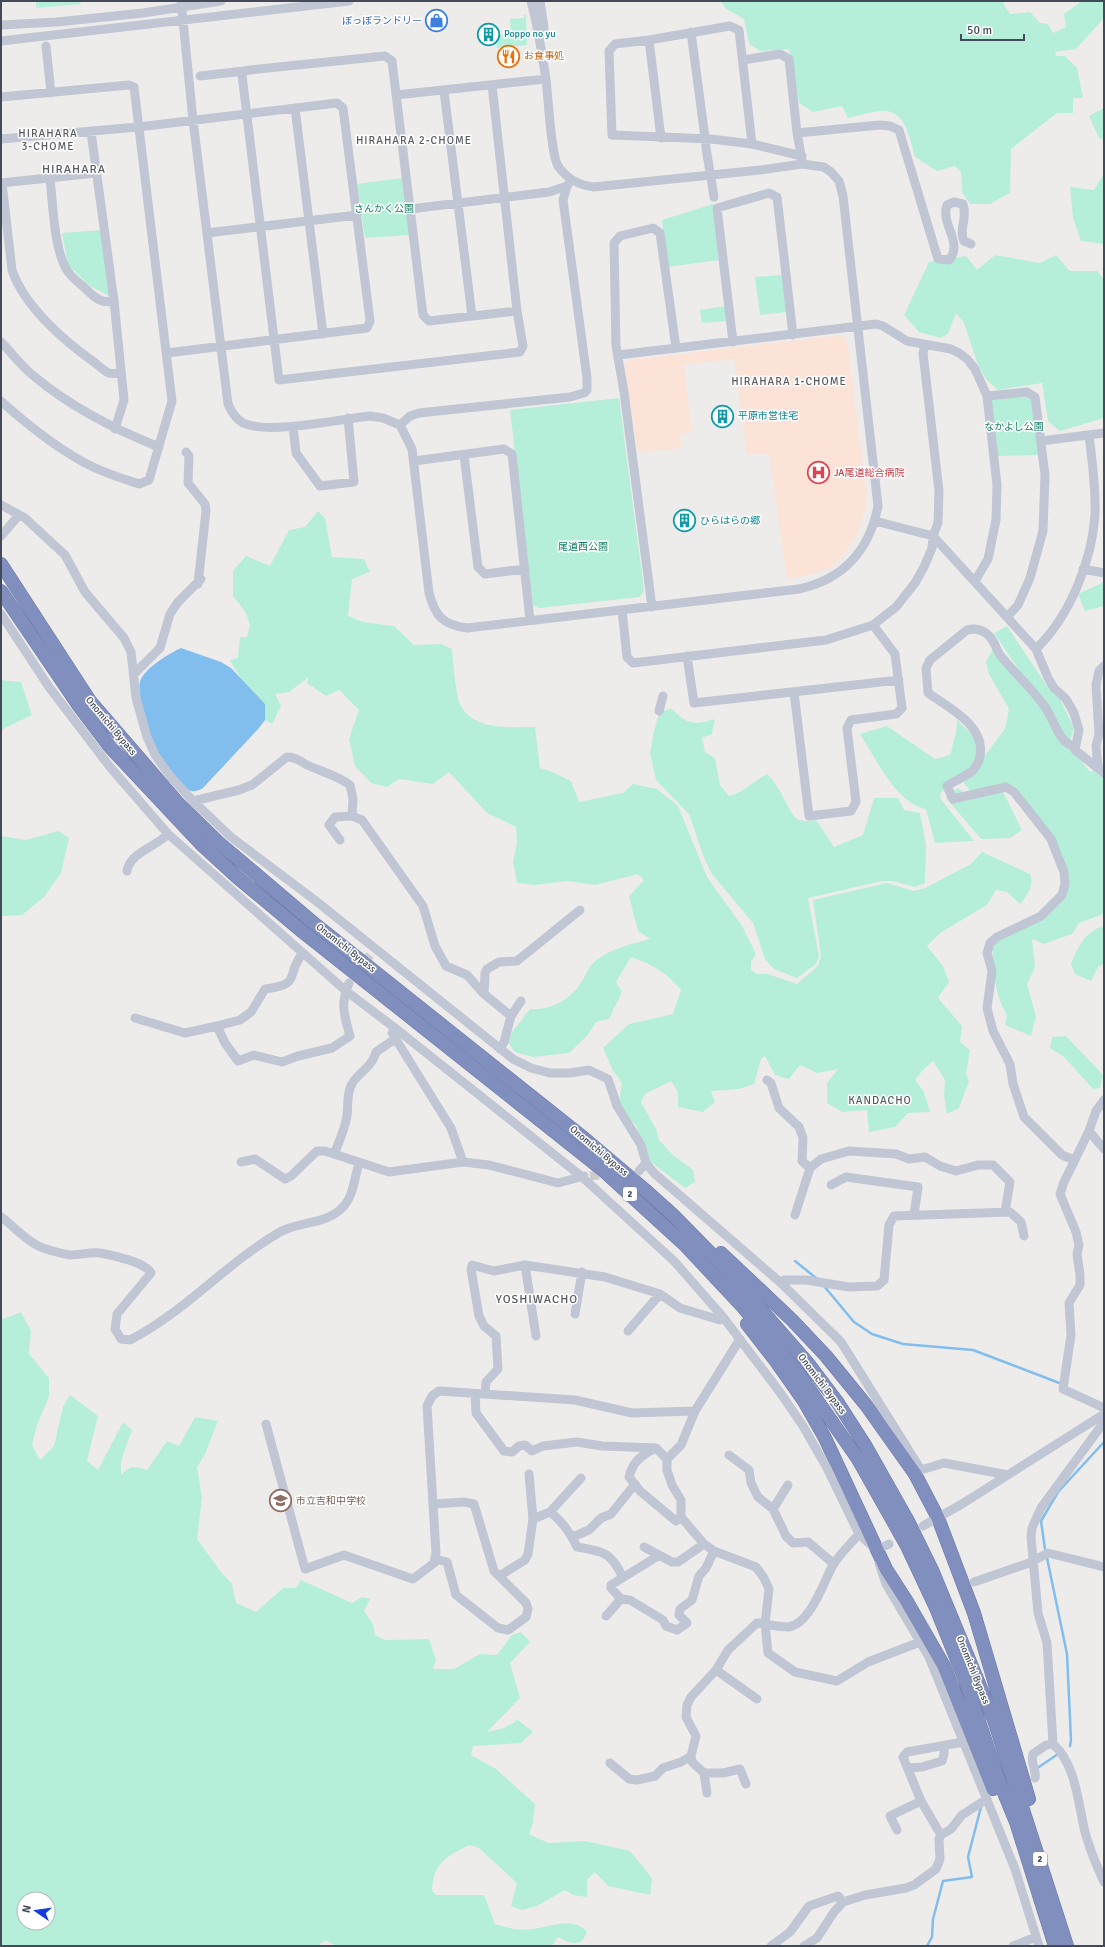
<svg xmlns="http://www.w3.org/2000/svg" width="1105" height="1947" font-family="Signika,'Noto Sans JP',sans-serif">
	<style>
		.medical { fill: #fbe3d8 }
		.green { fill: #b6efd9; fill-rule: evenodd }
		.water { fill: #81beee }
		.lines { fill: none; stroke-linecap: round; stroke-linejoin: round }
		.stream { stroke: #81beee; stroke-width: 2.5 }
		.minor-tunnel { stroke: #ccccce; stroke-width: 9; stroke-dasharray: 9 4.5; stroke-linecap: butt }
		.highway-casing { stroke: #6b7aa9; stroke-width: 14 }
		.minor { stroke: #c0c6d4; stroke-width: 9 }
		.highway { stroke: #808fbd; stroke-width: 13 }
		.minor-bridge { stroke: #c0c6d4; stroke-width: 9 }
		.labels { text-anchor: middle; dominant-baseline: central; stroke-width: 3; stroke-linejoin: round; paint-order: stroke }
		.shield { fill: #fff; stroke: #7b808b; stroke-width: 1 }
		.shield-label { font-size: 9px; font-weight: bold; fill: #434a59 }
		.shop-label { font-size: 10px; fill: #366cbe; stroke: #fff; text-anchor: end }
		.culture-label { font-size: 10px; fill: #0d838f; stroke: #fff; text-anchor: start }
		.food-label { font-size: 10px; fill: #c56008; stroke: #fff; text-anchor: start }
		.park-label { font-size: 10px; fill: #137b5f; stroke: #fff }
		.health-label { font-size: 10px; fill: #be3a42; stroke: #fff; text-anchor: start }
		.street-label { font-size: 10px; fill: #434a59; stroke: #fff }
		.education-label { font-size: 10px; fill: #785e54; stroke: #fff; text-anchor: start }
		.neighbourhood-label { font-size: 11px; letter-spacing: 1px; fill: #585a60; stroke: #fff }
		.quarter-label { font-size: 12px; letter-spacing: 1px; fill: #585a60; stroke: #fff }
	</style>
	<rect width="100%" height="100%" fill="#eeeceb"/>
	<path class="medical" d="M841,335l6,4 19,153 -1,17 -8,26 -15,22 -12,10 -13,6 -30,6 -18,-126 -22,2 -13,-96 -50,6 8,67 -12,2 1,14 -39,4 -5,-4 -13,-82 4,-6z"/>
	<path class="green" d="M36,1h44l1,3 -45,4z
		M721,1h281l8,13 20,-2 10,11 8,1 5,9 13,-6 -2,-13 15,-11v-2h25v17l-28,31 -21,3 1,4h9l12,12 6,30h-10v15h-16l-46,36 -1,44 -20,11h-20l-8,-12 -1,-20 -6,-6 -18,5 -22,-14c-5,-16 -8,-44 -29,-46 -9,-1 -28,5 -38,7l-6,-12 -29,6 -14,-9 -10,-54 -28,2 -12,-7 -5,-25 -19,-11z
		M524,15h2l1,30 -30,3 -2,-13 16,-2 -1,-14 14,-1z
		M1104,108v32l-5,-2 -10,-22z
		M1104,173v71l-23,-3 -8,-23 -3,-31 24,3z
		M402,178l8,57 -45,3 -8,-54z
		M713,204l6,56 -51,7 -6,-47z
		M101,230l10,67 -21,-11 -22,-21 -6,-32z
		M995,255l45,8 16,-8 14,16h27l7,8v139l-44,13 -12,-10 -6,-38 -44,7 -12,-11 -8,-14 -14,-42 -8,-10 -8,21 -8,4 -21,-6 -15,-17 25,-53 37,-6 11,14z
		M782,275l5,37 -27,3 -5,-38z
		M725,306l2,15 -25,2 -2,-13z
		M1027,394l4,4 8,57 -43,1 -6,-57z
		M619,398l25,192 -4,7 -101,11 -6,-3 -23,-195z
		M318,511l7,7 7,39 32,2 6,13 -18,7 -4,37 15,6 31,4 20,19 27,-1 11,5c1,11 4,48 8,55 13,27 49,23 75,23l5,41 10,3 21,10 8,21 44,-9 10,-9 24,5 21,17 29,71 35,49 14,28 -5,8v8l6,4h11l29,10 21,-18 3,-10 -8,-56 74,-17 27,8 11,-3 46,-24 11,-12 48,22c5,11 -3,22 -10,30l-13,-12 -11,-2 -9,15 -47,28 -13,13 16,20 6,16 -11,16 24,28 -2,16 10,8 -4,24 3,7 -10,27 -12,6 -3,-19 1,-15 -12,-19 -11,10 -7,9 9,12 6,20 -22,1 -13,14 -26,5 -2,-22 -25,2 -15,-9v-20l11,-14 -21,4 -17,-8 -11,14 -14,-4 -10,-19 -4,3 -7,25 -15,5 -28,2 4,11 -12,10 -25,-5v-15l-7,-11 -26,13 -4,8 15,27 3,11 14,15 20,15 2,12 -10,6 -37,-28 -12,-35 -10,-8 -7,-15 3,-19 -10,-14 -9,-21 26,-24 44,-10 8,-24c-16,-19 -28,-25 -50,-33l-15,25 6,10 -13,27 -13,3 -9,14 -18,17 -36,4 -18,-5 -9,-12 24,-31c20,1 39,-8 50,-25 5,-6 8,-16 13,-21 15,-14 38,-19 57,-24l-12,-8 -9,-35 15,-16 -6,-6 -43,11 -28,-4 -32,4 -18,-2 -4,-21 4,-19 -1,-16 -29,-14 -38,-41 -16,12 -34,-5 -12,8 -16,-4 -16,-17 -6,-27 10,-29 -20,-20 -13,6 -19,-13 2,-6 -20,15 -14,2 6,12 -9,18 -7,-4v-16l-23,-23 -12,-21 8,-2 2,-21h7l3,-12 -4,-12 -13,-17v-25l13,-15 24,10 19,-36 16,-3z
		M1104,582v24l-19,5 -7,-17z
		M1007,626l38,57 13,12 16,33 -4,13 -5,-2 -71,-106z
		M993,649l50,59 29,42 18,22 14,-6v148l-25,9 -7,11 -28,10 -12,-5 3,28 -8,17 9,33 -5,19 -26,-11 2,-10c-13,-21 -13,-45 -15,-69l13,-11 34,-19 28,-32 -24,-60 -28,-35 -45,2 -6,-8 41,-54 4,-20 -20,-35 -3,-12z
		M1,680l20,2 11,33 -31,15z
		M672,709c15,16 23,16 43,10l-3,15 -10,4 3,14 10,6 5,27 9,11c15,-4 25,-15 38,-22 13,11 21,38 30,45 6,3 13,2 19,1l18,27 29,-12 11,-37h24l6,12 16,3 6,32 -1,38 -10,4 -22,-6h-11l-74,17 11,58 -3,8 -19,14 -23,-9 -9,-10 -12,-36 -41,-49 -8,-16 -15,-44 -33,-34 -6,-27 4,-23 6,-19z
		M957,720l22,21v15l-11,15 -11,12 -16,9 -1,6 34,43 -39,2 -9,-34c-30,-6 -50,-50 -66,-75l27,-8 48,33 15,-4 6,-22z
		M958,788l12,9 32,-7 20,40 -12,8 -29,1 -35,-41z
		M58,831l11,7 -8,35 -17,24 -22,18 -21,1v-80l25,4z
		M1104,926v38l-6,3 -7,14 -16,-7 -4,-10c7,-17 14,-33 33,-38z
		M1066,1036l37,39 -3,13 -7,1 -29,-32 -14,-9 2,-11z
		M21,1312l10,19 -2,23 20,24v19l-12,28 -5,20 8,15 14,-14 9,-39 7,-12 28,21 -11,45 11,9 25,-48 9,8 -11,31v14c9,-10 14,-9 26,-5l20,-29 12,5 16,-29 23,4 -13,33 -8,13 5,31 -5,41 24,33 11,12 4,19 20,9 27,-24h13l5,-8 51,23 10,-6 8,2 -6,12 9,13 2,11 10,5 44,-1 7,21 -3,9h21l26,-15 17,1 15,-20 9,-3 9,10 -20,21 10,35 -33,34 17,-4 14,-8 15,12 -12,11 -48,3 -2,9 25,14 39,35 -2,19 -4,11 19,9 37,-2 45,10 22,27 -2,17 -42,-9 -13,-14 -8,8v17l-14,-2 -8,-5 -28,16 -15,4 -11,-4 6,-23 -38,-35 -10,-3c-23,12 -35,17 -37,45l4,5h48l11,29c12,4 25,7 37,5 19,-2 39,-13 55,2 -5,16 -14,14 -29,6l-6,9h-215l-12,-6 -7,6h-317v-628l2,1zM24,1899h24v24h-24z"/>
	<path class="water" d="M181,648l40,14 10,6 34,36v16l-6,8 -56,60c-3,2 -8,4 -12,3 -9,-3 -27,-28 -32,-36 -7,-13 -23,-60 -19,-73 3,-13 30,-29 41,-34z"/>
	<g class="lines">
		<path class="stream" d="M795,1261l21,17
			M824,1286l30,36 18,12 31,10 70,6 89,34
			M1045,1549l-4,-28 17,-29 46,-50
			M1047,1558l20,96 4,86 -1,6
			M1039,1767l19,-13
			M927,1946l5,-9 1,-18 10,-38 29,-4 -4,-20 13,-50"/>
		<path class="minor-tunnel" d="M352,979l18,-24
			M590,1176l20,-2"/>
		<defs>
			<path id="highway" d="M1,564l89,137 88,102 40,39 98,83 269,214 59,50 29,26 49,50 85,97 31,41 27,42 44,78 23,47 62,150 73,226
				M1,591l78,115 31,41 90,96 37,34 66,55 301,239 80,73 58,62 54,64 62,89 49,87 29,62 29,72 33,98 18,44 39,124
				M721,1253l71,67 34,36 40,49 49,69 23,44 36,95 55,186
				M747,1324l28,36 29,41 21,37 61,131 20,31 38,66 49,123"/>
		</defs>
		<use href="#highway" class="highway-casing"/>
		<path class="minor" d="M181,1l12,119 35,284c3,7 8,15 15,19 25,12 97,-4 127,-7l13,2 17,7 12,24 17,144c6,23 14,32 38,35l332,-39c45,-10 70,-38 79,-83l-35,-310 -4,-15 -8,-9 -7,-5 -22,-3 -42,6 -166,17c-16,-2 -27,-8 -36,-21 -7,-11 -10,-71 -12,-87 -4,-26 -8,-52 -15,-78
			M540,1l4,27
			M1,25l56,-3 86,-9 78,-12
			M691,32l15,113
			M649,40l12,98
			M1,41l348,-40
			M46,46l5,47
			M743,60l37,-6 9,5 8,74 5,27
			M200,76l44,-5
			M492,85l25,226 6,35 -3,6 -241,28 -37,-305 2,-4 6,-1 135,-14 7,5 31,254 6,6 88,-10
			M444,91l28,225
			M396,95l150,-16
			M1,97l128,-12 5,2 38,314 -23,79 -10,4c-15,-5 -31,-10 -46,-17 -33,-16 -64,-41 -92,-66
			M295,108l28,226
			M91,132l23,169 10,99 -9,29
			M797,133l83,-8 10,1 9,4 39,129 11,1c15,-17 -9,-36 -2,-55l7,-3 9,2c5,16 -5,25 1,37l7,3
			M1,139l137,-12 199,-24 6,5 27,213 -3,7 -200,25
			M752,144l-13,-114 -9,-4 -81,14 -34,4 -6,7 3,84 99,4 41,5 50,12
			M50,179c3,25 4,75 19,94 5,7 13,12 18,17 8,8 15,14 27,11
			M1,183l95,-10
			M2,183l10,87c12,36 52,71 82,92 5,4 10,9 15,11 3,1 9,0 12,0
			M410,209l139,-17 18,-6
			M207,233l150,-18
			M1,342c11,11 21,25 34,35 37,31 79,52 124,70
			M733,342l-16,-134 52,-15 8,4 16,138
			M618,355l258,-31 7,2 24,15 44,8 8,4 8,6 8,10 12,27 10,89 -1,35 -8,39 -13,22
			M987,396l40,-4 8,5 10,78 -2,56 -13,47 -12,27 -11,12
			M400,425l10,-9 9,-3 151,-16 14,-4 3,-3v-12l-24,-178 4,-14 4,-6
			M293,426l3,27 24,33 34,-4 -6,-64
			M1041,441l63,-8
			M186,452l3,4 -1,27 17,21 1,7 -8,73
			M464,455l14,112 7,7 40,-5
			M414,461l90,-12 8,5 18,166
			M1,505l24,13 40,37 20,37 39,46 7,14 5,46 11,39 8,18 15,21 23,25 38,36 85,64 197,158 18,9 19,5h20l19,-3 19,9 9,27 24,39 5,18 8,10 127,110 60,59 80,128 23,-7 64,12
			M875,521l58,15 103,113 12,29 6,10 12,11 8,14 5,17 -4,20 29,23
			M1,536l18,-21
			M1083,569l21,4
			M652,607l-28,-215 -8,-46 -2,-103 6,-7 33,-8 7,5 16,115
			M622,610l5,47 6,6 193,-23 47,-15 23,-18 19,-24 9,-16 8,-19 1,-12 5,-13 1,-32 -16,-138 2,-8
			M1,614l48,73 61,80 58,67 178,157 49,37 186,148 93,85 49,56 56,74 24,35 24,42 32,66 15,14
			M1036,649c34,-33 56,-88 59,-135 1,-27 -3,-53 -6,-79
			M687,656l7,47 205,-23
			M134,674l26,-26 10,-34 8,-12 23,-23
			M794,692l15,124 42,-5 5,-9 -9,-74 4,-8 45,-6 6,-6 -7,-54 -22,-29
			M659,711l4,-15
			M1098,767l-2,-21 3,-12 -3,-49 3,-14 5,-5
			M193,801l46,-11 13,-5 35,-28c9,0 13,4 20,8 15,7 30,10 43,20l3,14 -1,17
			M340,840l-11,-15 6,-8 17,-1 10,4 61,86 12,40 11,20 21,9 17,19 27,22
			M127,871c3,-19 29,-24 41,-37
			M484,994l1,-21 2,-4 12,-7 18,-1 63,-51
			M135,1018l50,15 32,-7 23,-6 11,-8 14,-23c38,-4 20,-15 38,-36
			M217,1026l8,17 13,18 16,-6 28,7 16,-6 34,-8 18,-12c-6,-22 -10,-31 -1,-53
			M395,1028l-3,5 59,95 12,34
			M500,1049l4,-7 7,-26 10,-15
			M767,1080l4,3 8,25 20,19 4,11 -1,23 8,7
			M1104,1100l-8,11 -7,20 -25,51 -4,12 16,38 3,13 -2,9 3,21v10l-11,18 2,32 -8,54 41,19
			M1089,1131l15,18
			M334,1154c5,-12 11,-25 13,-38 1,-9 0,-19 3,-28 5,-15 22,-19 26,-36l19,-13
			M1074,1160l-12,-5 -38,-38 -11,-33 -3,-20 -17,-33 -6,-23 5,-37 -5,-18 3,-10 7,-6 44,-21 21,-21 3,-11 -1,-12 -13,-33 -37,-47 -8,-5 -53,12 -6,-13c7,-5 17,-9 24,-14 5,-4 8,-10 9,-16 6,-30 -31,-48 -52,-63l-2,-25 4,-8 37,-30c8,-2 14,-1 20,4 7,5 9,15 13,21 14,18 32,33 45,52 9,12 14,38 30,39
			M241,1162l14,-3 30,20 6,-3 26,-25h8l64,21 74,-10 26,3 69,18 26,-7
			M639,1171l7,-8
			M831,1185l15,-8 72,10 -4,28
			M795,1215l15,-47 11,-9 28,-8 47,3 13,5 16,-2 15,9 16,5 22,-6h15l17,17 -5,30
			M1,1217c14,10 28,27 45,32 7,2 16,5 24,6 10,0 20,-3 30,-2 12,2 45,9 51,20l-34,41 -2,15 6,10 9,1c55,-28 96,-77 150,-108 17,-10 47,-8 62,-24 12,-12 12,-29 17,-45
			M525,1265l11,71
			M781,1283l3,-3h22l43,7 28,-1 7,-6 5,-55 5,-9 116,-4 11,10 3,14
			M575,1314l7,-42
			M628,1331l32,-37
			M475,1394l1,19 28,38 8,1 7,-6 6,-1 7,6 11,-5 34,-4 25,4 54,2 11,11v11l5,15 9,15v17l23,27 10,7 42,16 8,11 5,11 -4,35 3,29 27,19 42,9 31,-19 52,-20
			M485,1394l1,-12 12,-13 -2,-33 -12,-10 -5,-10 -8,-47 1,-4 22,6 31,-6 80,12 55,17 20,14 40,12 3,-3
			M1104,1422l-63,86 -9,20 -1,9 7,76 9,30 6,101c24,21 25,62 33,92 5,16 11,31 18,46
			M266,1424l39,145 39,-14 69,24 21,-16 2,-10 -9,-147 5,-10 7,-5 136,9 57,13 63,-2
			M655,1448c-14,8 -22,13 -26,29l11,14 36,30 5,-4
			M729,1455l20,15 2,13 7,14 15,12 13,27 7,7 15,-1 26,22
			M667,1459l14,-14 14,-34 45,-72
			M529,1474l4,45
			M433,1504l31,-2 10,2 20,67 32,32 2,6 -2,8 -18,13 -10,-2 -42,-33 -9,-33 -12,-3
			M773,1509l15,-24
			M550,1512l31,-34
			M923,1526l39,-22 142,-90
			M572,1537l17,-7 12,-12 10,-4 24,-30
			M644,1547l28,15h6l26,-18
			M876,1550l13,-6
			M879,1563l7,21 43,73 86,212 24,77
			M499,1576l26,-16 3,-6 5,-35 17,-7c12,9 21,22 27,35 25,4 34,5 45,29
			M974,1582l55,-19 19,-10 56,14
			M621,1599l9,1 33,20 3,6 11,4 10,-7 -8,-8 1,-6 12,-9 7,-24 7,-8 8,-17
			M606,1616l15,-17 -10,-11v-3l47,-29
			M716,1670l41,29
			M691,1756l1,6 12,11h19l17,-4 6,15
			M610,1763l19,16 8,1 18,-4 8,-8 18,-6 10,-6 5,-20 -10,-19 1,-12 4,-8 25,-27 12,-20 29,-27c10,1 21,4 31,4 22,-2 36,-46 45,-62 8,-13 21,-24 30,-36
			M908,1768l14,-1 20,-6 2,-7v-8
			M704,1773l3,20
			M1035,1778c2,-9 -5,-13 -2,-24l13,-9 7,-1
			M897,1830l-7,-14 31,-15
			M941,1835l-20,-34 -18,-44 4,-5 56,-10
			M771,1946l19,-14 19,-26 29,-10 5,6
			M804,1946l13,-8 17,-26 9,-10 22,-7 41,-7 8,-3 22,-16 4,-10 -1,-20 2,-4 10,-6 11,-14 25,-16
			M1013,1946l23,-9"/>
		<use href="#highway" class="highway"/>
		<path class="minor-bridge" d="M706,148l8,49"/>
	</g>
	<defs>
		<symbol id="shop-ring" viewBox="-11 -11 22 22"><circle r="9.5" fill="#fff" stroke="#3f7fe0" stroke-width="1.5"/><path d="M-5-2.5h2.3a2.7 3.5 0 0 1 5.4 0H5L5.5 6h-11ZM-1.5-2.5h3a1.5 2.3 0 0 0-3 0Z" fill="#3f7fe0"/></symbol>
		<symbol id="building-ring" viewBox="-11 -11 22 22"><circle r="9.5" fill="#fff" stroke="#0f9aa8" stroke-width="1.5"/><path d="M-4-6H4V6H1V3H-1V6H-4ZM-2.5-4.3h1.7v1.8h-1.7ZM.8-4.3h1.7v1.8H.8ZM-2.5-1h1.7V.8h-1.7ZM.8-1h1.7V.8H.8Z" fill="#0f9aa8"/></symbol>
		<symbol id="restaurant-ring" viewBox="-11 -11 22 22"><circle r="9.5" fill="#fff" stroke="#e8710a" stroke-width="1.5"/><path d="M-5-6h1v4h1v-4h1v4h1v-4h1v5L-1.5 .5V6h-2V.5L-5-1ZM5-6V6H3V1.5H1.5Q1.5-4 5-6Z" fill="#e8710a"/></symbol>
		<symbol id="hospital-ring" viewBox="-11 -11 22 22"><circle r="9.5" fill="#fff" stroke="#e0444e" stroke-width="1.5"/><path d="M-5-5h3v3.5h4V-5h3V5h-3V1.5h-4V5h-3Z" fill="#e0444e"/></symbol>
		<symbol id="school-ring" viewBox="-11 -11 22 22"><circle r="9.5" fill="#fff" stroke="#8d6e63" stroke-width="1.5"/><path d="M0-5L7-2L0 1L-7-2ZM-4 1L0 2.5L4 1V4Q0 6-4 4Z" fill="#8d6e63"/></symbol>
	</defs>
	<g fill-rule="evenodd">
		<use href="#shop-ring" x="424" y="8" width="25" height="25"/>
		<use href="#building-ring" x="476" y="22" width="25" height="25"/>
		<use href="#restaurant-ring" x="496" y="44" width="25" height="25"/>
		<use href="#building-ring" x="710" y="404" width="25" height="25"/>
		<use href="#hospital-ring" x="806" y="460" width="25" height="25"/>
		<use href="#building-ring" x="672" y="508" width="25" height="25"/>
		<use href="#school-ring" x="268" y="1488" width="25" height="25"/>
	</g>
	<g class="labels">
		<g class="shield">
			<rect x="623" y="1187" width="14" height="14" rx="3"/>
			<rect x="1033" y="1852" width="14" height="14" rx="3"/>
		</g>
		<g class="shield-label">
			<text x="630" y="1194">2</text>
			<text x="1040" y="1859">2</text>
		</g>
		<g class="shop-label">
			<text x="422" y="21">ぽっぽランドリー</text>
		</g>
		<g class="culture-label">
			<text x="504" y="34">Poppo no yu</text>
			<text x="738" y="416">平原市営住宅</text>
			<text x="700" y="521">ひらはらの郷</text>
		</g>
		<g class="food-label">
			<text x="524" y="56">お食事処</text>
		</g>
		<g class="park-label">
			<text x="384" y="209">さんかく公園</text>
			<text x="1014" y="427">なかよし公園</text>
			<text x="583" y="547">尾道西公園</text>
		</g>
		<g class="health-label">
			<text x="834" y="473">JA尾道総合病院</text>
		</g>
		<g class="street-label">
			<text transform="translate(111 726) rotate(50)">Onomichi Bypass</text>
			<text transform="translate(346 948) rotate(38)">Onomichi Bypass</text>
			<text transform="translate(599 1151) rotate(40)">Onomichi Bypass</text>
			<text transform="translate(822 1384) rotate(53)">Onomichi Bypass</text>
			<text transform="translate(973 1670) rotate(68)">Onomichi Bypass</text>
		</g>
		<g class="education-label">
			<text x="296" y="1501">市立吉和中学校</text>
		</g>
		<g class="neighbourhood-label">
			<text x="48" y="133">HIRAHARA<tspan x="48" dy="13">3-CHOME</tspan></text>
			<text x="414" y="140">HIRAHARA 2-CHOME</text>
			<text x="789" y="381">HIRAHARA 1-CHOME</text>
			<text x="880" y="1100">KANDACHO</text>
		</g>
		<g class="quarter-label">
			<text x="74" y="169">HIRAHARA</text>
			<text x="537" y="1299">YOSHIWACHO</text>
		</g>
	</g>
	<rect width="1105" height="1947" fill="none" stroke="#434a59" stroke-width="4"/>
	<g transform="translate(36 1911) rotate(283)"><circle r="19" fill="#ffffff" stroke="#b4b7bd"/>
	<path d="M0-3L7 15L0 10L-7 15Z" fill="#123ce1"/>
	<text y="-6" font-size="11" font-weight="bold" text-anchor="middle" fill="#434a59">N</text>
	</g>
	<path d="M961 34v6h63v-6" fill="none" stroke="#434a59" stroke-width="2"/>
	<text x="967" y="34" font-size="12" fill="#434a59" stroke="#ffffff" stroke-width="3" paint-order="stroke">50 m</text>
</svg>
